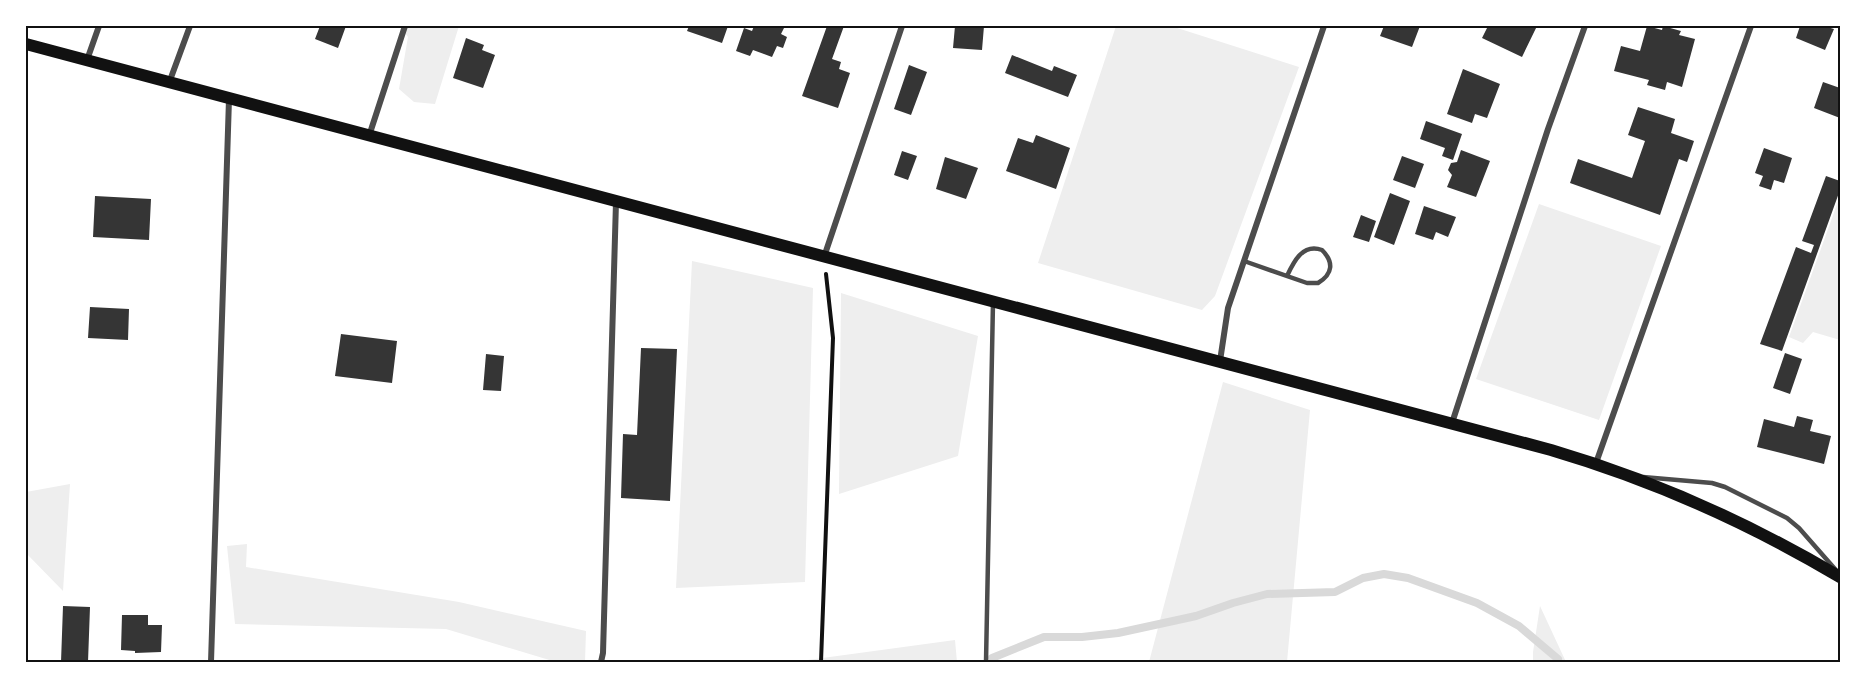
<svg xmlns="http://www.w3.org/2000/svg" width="1866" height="688" font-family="'Space Grotesk',sans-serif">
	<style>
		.green { fill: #eee }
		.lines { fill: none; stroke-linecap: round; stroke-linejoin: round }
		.stream { stroke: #d9d9d9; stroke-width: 8 }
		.building { fill: #353535 }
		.path { stroke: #111; stroke-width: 4 }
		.service { stroke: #4c4c4c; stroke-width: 4.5 }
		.minor { stroke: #4c4c4c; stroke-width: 6 }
		.secondary { stroke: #111; stroke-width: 12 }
		.neatline { fill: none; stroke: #111; stroke-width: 2 }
	</style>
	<rect width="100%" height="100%" fill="#fff"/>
	<path class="green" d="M400,26h59l-24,78 -21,-2 -15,-13 9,-52z
		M1116,26h55l128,41 -84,229 -13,14 -164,-47z
		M1840,196v144l-27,-8 -10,11 -14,-6z
		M1539,204l122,42 -62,174 -123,-41z
		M692,261l121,27 -8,294 -129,6z
		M841,293l137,43 -20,120 -119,38z
		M1223,382l87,28 -23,252h-138z
		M70,484l-7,107 -37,-38v-61z
		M247,544l-1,23 213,35 127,29 -1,31h-29l-110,-33 -211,-5 -8,-78z
		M1540,606l26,56h-33v-10z
		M955,640l2,22h-164z"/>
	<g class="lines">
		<path class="stream" d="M992,658l52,-21h38l36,-4 78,-17 37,-13 34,-9 68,-2 28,-14 21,-4 24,4 69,25 42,23 39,33"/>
	</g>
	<path class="building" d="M320,26h26l-8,22 -23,-9z
		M689,26h39l-6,17 -35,-12z
		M754,26h31l-4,8 6,3 -4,11 -6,-2 -5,11 -19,-7 -3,6 -14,-5 8,-23 8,3z
		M827,26h17l-12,33 9,3 -2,7 11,4 -12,35 -36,-12z
		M955,26h29l-2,24 -29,-2z
		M1384,26h36l-8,21 -32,-11z
		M1488,26h49l-15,31 -40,-19z
		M1647,26l15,4 1,-4 18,5 -2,4 16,4 -13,48 -15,-5 -2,8 -18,-5 2,-5 -35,-9 7,-25 19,5z
		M1800,26h24l10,3 -9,21 -29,-12z
		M466,38l18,7 -2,5 13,5 -12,33 -30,-10z
		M1012,55l40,16 2,-5 23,9 -9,22 -63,-24z
		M909,65l18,7 -16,43 -17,-6z
		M1463,69l37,15 -13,34 -12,-4 -3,9 -25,-9z
		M1823,82l17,6v30l-26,-10z
		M1638,107l37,12 -4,14 23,8 -7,21 -8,-3 -19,56 -90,-32 8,-24 54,19 13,-37 -17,-6z
		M1426,121l36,13 -9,26 -11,-4 3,-8 -25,-9z
		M1036,135l34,13 -14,41 -50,-18 12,-33 15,5z
		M1764,148l28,10 -8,25 -10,-3 -3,10 -12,-4 4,-10 -8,-3z
		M1461,150l29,11 -14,36 -29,-10 5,-12 -4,-5 3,-7 6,-1z
		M902,151l15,5 -9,24 -14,-5z
		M1402,156l22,8 -9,24 -22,-8z
		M945,157l33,11 -12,31 -30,-10z
		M1826,176l14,5v9l-58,161 -22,-7 36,-97 15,6 3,-8 -12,-4z
		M1390,193l20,8 -16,44 -20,-8z
		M95,196l56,3 -2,41 -56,-3z
		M1424,206l32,11 -8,20 -12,-5 -3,8 -18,-6z
		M1361,215l15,6 -7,21 -16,-5z
		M90,307l39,2 -1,31 -40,-2z
		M341,334l56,7 -5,42 -57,-7z
		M641,348l36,1 -7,152 -49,-3 2,-64 14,1z
		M1785,353l17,6 -12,35 -17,-6z
		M486,354l18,2 -3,35 -18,-1z
		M1797,416l16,4 -3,11 21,5 -7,28 -67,-17 7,-28 30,8z
		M63,606l27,1 -2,55h-27z
		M122,615h26v10h14l-1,27 -26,1v-2l-14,-1z"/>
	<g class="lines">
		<path class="path" d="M821,662l12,-324 -7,-64"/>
		<path class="service" d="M1244,261l63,22h11c15,-9 16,-21 4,-33 -19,-7 -28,11 -35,26
			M1643,477l69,6 13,4 62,31 12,10 36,41
			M986,662l7,-360"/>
		<path class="minor" d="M87,60l12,-34
			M169,83l21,-57
			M369,136l36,-110
			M824,257l78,-231
			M1220,361l8,-53 96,-282
			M1452,423l96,-294 37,-103
			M1596,463l155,-437
			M211,662l18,-563
			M601,662l2,-9 13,-451"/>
		<path class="secondary" d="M26,44l1525,406c102,30 198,73 289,127"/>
	</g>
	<rect width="1866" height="688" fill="none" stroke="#ffffff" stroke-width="54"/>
	<rect x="27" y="27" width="1812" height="634" class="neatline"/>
</svg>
